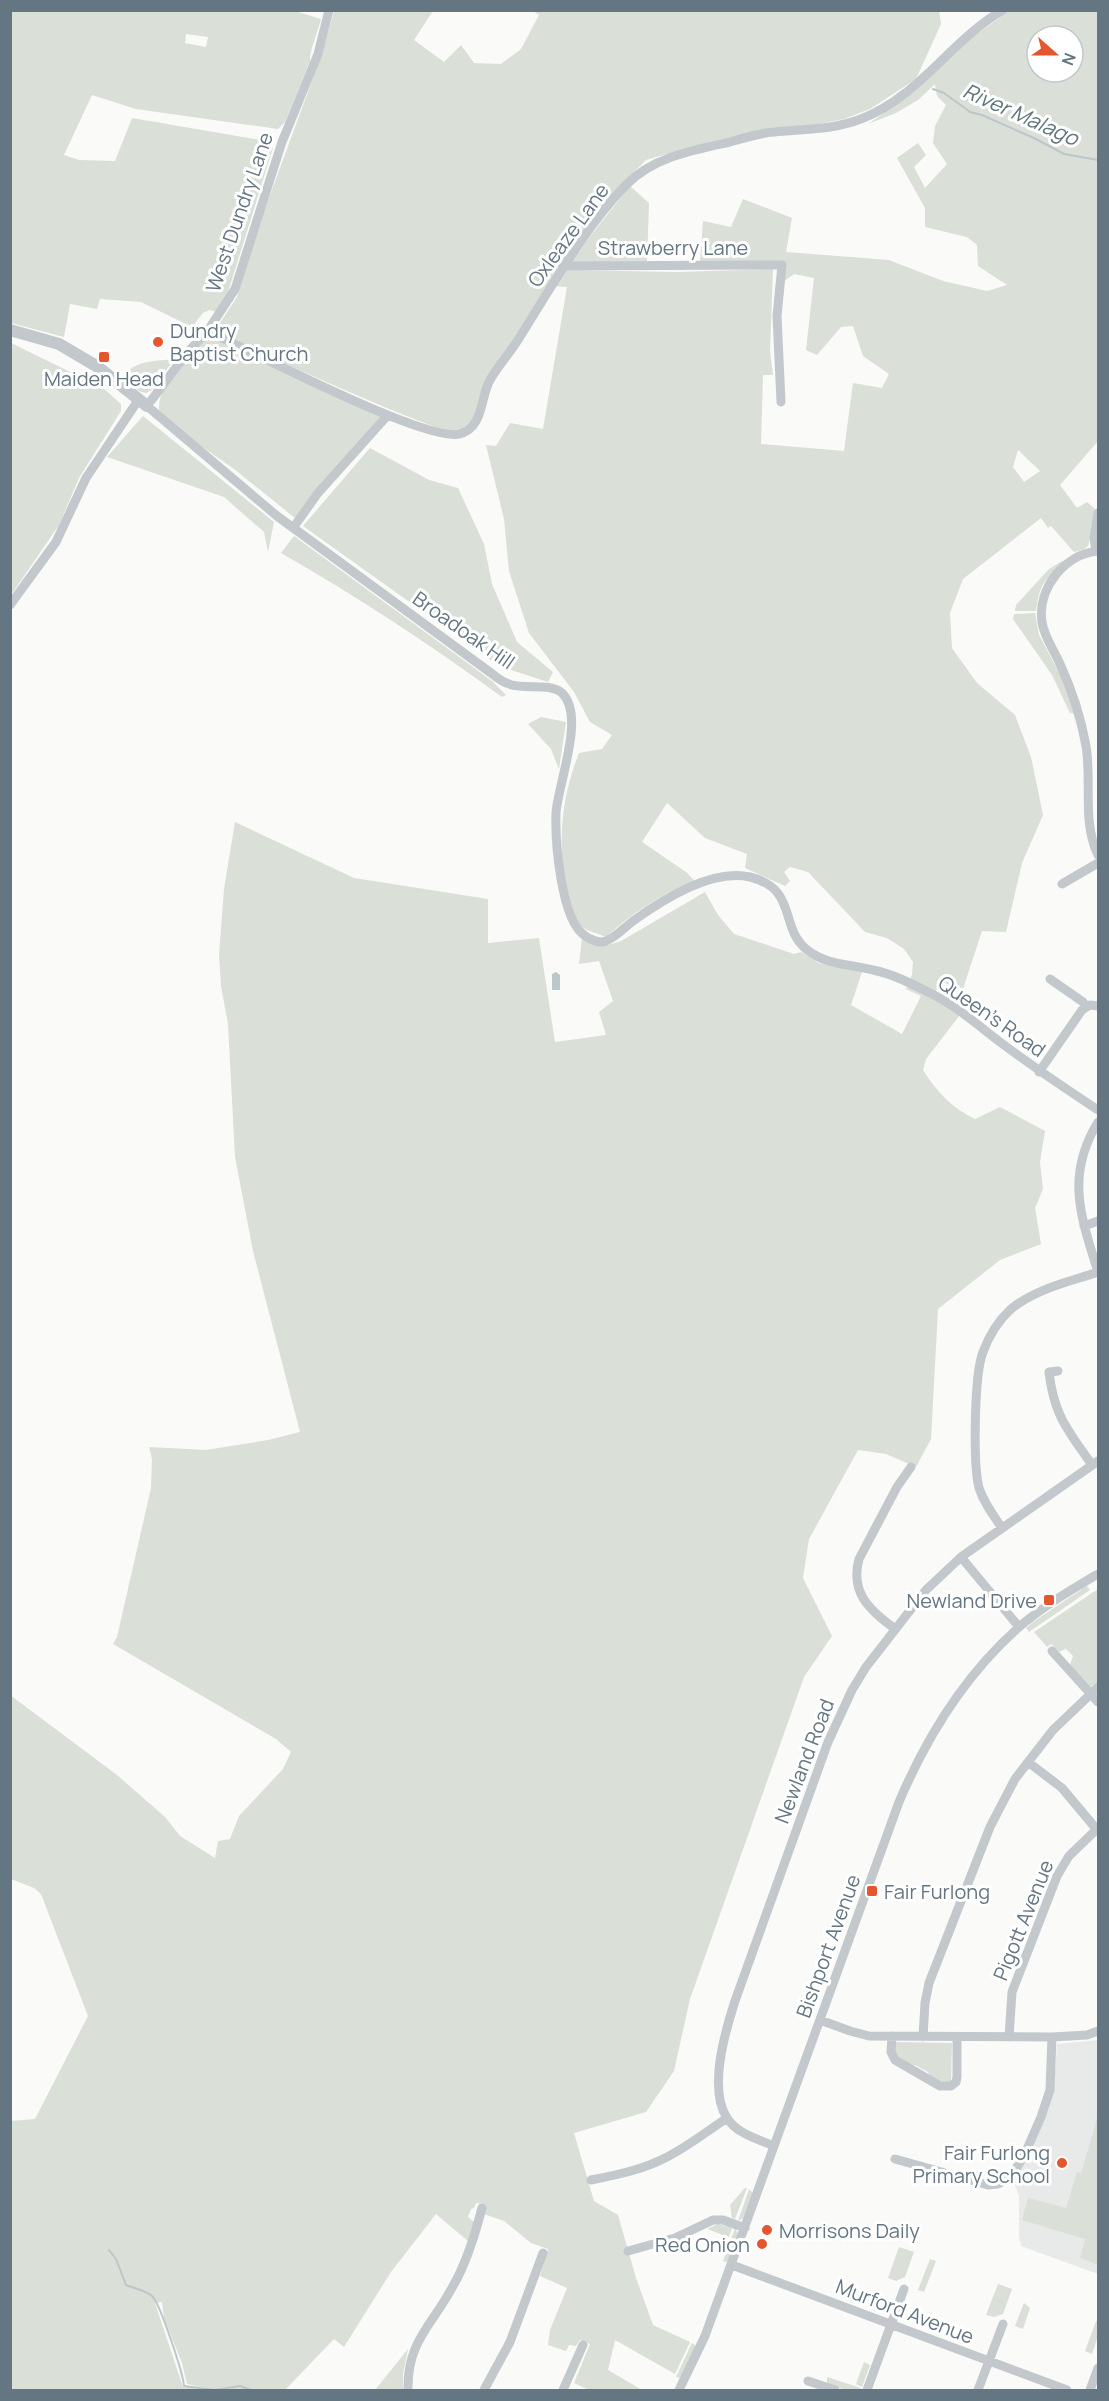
<svg xmlns="http://www.w3.org/2000/svg" width="1109" height="2401" font-family="Manrope,sans-serif">
	<style>
		.built { fill: #e8e9e9 }
		.green { fill: #dadfd7; fill-rule: evenodd }
		.water { fill: #bbc7cb }
		.lines { fill: none; stroke-linecap: round; stroke-linejoin: round }
		.stream { stroke: #bbc7cb; stroke-width: 2 }
		.minor { stroke: #c3c8cc; stroke-width: 9 }
		.tertiary { stroke: #c3c8cc; stroke-width: 12 }
		.poi-dot { fill: #e4572e; stroke: #fff; stroke-width: 2 }
		.labels { text-anchor: middle; dominant-baseline: central; stroke-width: 6; stroke-linejoin: round; paint-order: stroke }
		.street-label { font-size: 20px; fill: #657683; stroke: #fff }
		.poi-label { font-size: 20px; fill: #657683; stroke: #fff; text-anchor: start }
		.water-label { font-size: 21px; font-style: italic; fill: #60757c; stroke: #fff }
	</style>
	<rect width="100%" height="100%" fill="#fafaf8"/>
	<path class="built" d="M1098,2040v234l-77,-28 -2,-9v-41l-5,-13 34,-72 6,-22 3,-45z"/>
	<path class="green" d="M292,10l29,9c-3,12 -12,33 -11,42l-25,61 -7,7 -142,-20 -44,-14 -28,60 15,5 36,1 17,-43 129,22 12,8 -45,144 -11,20 -8,-2 -6,3 -11,14 -51,-25 -41,-3 -3,10 -27,-5 -6,33 -53,-14 -1,-312zM186,34l22,3 -2,10 -21,-4z
		M939,10l2,14 -25,55 -46,30 -26,10 -30,6 -44,3 -80,19 -44,13 -25,25 -60,78 -45,72 -46,91 -19,7c-46,-17 -91,-36 -136,-56 -34,-15 -68,-29 -99,-48l21,-32 12,-45 74,-201 11,-40h99l-19,29 30,22 17,-17 13,18 27,1 20,-15 18,-34 -6,-4z
		M1009,11h89v430l-38,44 17,23 10,-6 8,7c-3,8 -5,34 -7,37 -3,4 -10,5 -14,6l-23,-26 -3,2 -7,-10 -78,61 -13,34 2,35 25,35 38,32 16,42 12,58 -21,48 -16,69 -24,-1 -19,58 -24,-8 -5,17 26,17 -34,44 -3,11c14,22 29,38 52,49l25,-12 45,24 -5,31 3,27 -8,19 6,36 -41,16 -62,49 -7,130 -15,28 -30,-13 -28,-4 -49,89 -6,39 29,58 -28,41 -114,322 -16,72 -28,41 -72,21 20,68 24,14 18,63 17,47 37,17 -15,32 -60,-34 -7,30 34,20h-53l-15,-7 16,-39 -10,-4 -4,6 -7,-1 -3,6 -18,-6 2,-15 17,-42 -27,-12 8,-27 -17,-6 -27,-22 -20,-7v-10l-8,-1 -2,5 -3,1 -3,8 6,5 -5,20 -33,-28 -45,58 -47,75 -10,-8 -49,51h-274v-269l24,-2 53,-103 -47,-122 -7,-6 -23,-9 -1,-184 107,80 48,42 15,19 35,22 3,-17 12,-2 9,-23 44,-47 8,-17 -15,-13 -163,-95 4,-7 34,-149 1,-29 -3,-12 57,3 62,-10 32,-8 -47,-181 -18,-94 -7,-133 -7,-38 -2,-31 5,-66 11,-67 119,56 134,21v44l51,-5 16,104 51,-7 -7,-23 14,-11 -14,-40 -20,3 3,-26c15,9 23,9 39,3l84,-49 13,23 16,19 60,20 7,-2 18,11 43,9 -11,33 51,29 19,-38 -15,-7 6,-14 1,-13 -9,-13 -17,-11 -22,-6 -57,-60 -18,-5 -6,5 6,9 -5,5 -40,-18 2,-14 -42,-16 -38,-35 -25,39 44,30 9,9c-33,12 -64,33 -89,56 -9,-4 -23,-7 -29,-14 -7,-8 -8,-20 -10,-30 -10,-48 -6,-95 12,-140l23,-4 10,-14 -22,-13 -16,-30 -45,-59 -20,-62 -5,-52 -18,-74 10,1 14,-23 33,6 24,-142 -13,-1 11,-16 113,2 95,-3 -3,82 3,24h-10l-2,69 83,7 9,-68 29,5 7,-14 -26,-18 -10,-30 -12,1 -24,28 -11,-5 8,-72 -20,-4 -11,8 2,-19 -85,-2 3,-40 28,6 12,-28 49,19 -6,34 103,8 54,21 44,10 20,-6 -29,-19 -1,-21 -10,-8 -42,-10v-19l-28,-50 21,-15 8,12 -12,12 11,21 22,-24 -14,-21 2,-17 11,-21 -9,-9 -2,-12 -17,16 -22,13 -28,11 43,-30 56,-53zM1037,36h36v36h-36zM1018,450l22,21 -16,11 -11,-15zM162,2302l2,16 18,45 5,21 23,5 -27,-2 -28,-84z
		M630,186l19,17 -2,58 -78,2z
		M212,336l169,80 -86,102 -61,-49 -53,-37 -22,-22c-1,-29 29,-52 47,-73z
		M11,343l92,45 18,16v7l-42,67 -20,47 -48,70z
		M174,359l-21,30 -7,4c-9,-1 -19,-9 -21,-18 10,-15 33,-14 49,-16z
		M143,416l131,106 -6,30 -4,-20 -40,-35 -117,-40z
		M370,448l59,32 29,8 26,56 8,40 25,58 36,30 -5,10 -49,-16 -196,-140z
		M294,536l198,145 14,14 -4,2c-71,-52 -144,-100 -221,-144z
		M1062,561l1,2c-19,19 -23,19 -27,48h-21l1,-6 33,-36z
		M1035,613l4,22 23,43 13,36 -5,-1 -18,-38 -39,-56 1,-5z
		M541,717l25,5 -7,47 -8,-20 -23,-25z
		M1085,1583l5,7 -61,42 -3,-4 7,-6 49,-33z
		M1098,1589v93l-8,5 -20,-22 3,-9 -7,-7 -7,3 -8,-8 -4,3 -13,-15z
		M894,2042l58,1 -1,39 -5,1 -16,-6 -2,-5 -13,-7 -5,1 -14,-7z
		M1098,2116v149l-18,-7 5,-19 -63,-19 6,-22 38,10 11,-36 4,1z
		M745,2188h2l-12,31 -3,-1 -2,-13z
		M749,2189l4,4 -10,25 -5,3z
		M718,2224l14,4 -3,9 -22,-8z
		M735,2228l3,6 -10,27 -3,1 -2,-1z
		M899,2247l15,5 -9,25 -9,4 -8,-3z
		M930,2259l6,2 -12,31 -6,-2z
		M998,2284l14,5 -9,25 -9,3 -8,-2z
		M1024,2303l6,5 -7,21 -8,-3z
		M1096,2321l2,1v14l-6,18 -7,-3z
		M692,2343l4,3 -15,32 -5,-1z
		M408,2349l-5,25v16h-28z
		M864,2362l6,3 -8,22 -6,-3z
		M827,2377l34,11 -1,2h-14l-19,-6z"/>
	<path class="water" d="M556,972l4,3v15h-8v-16z"/>
	<g class="lines">
		<path class="stream" d="M933,89l11,4 26,19 12,3 54,24 28,15 34,6
			M109,2250l7,9 10,26c9,4 17,4 26,11 8,7 31,77 32,90l31,4 25,-4 11,4"/>
		<path class="minor" d="M329,10l-11,44 -36,88 -47,147 -26,40 -22,24 -40,53 130,110 214,157c6,5 13,10 21,12 14,4 39,-2 50,8 24,23 -4,90 -6,120 -1,28 5,106 28,122 5,4 15,9 22,6 9,-3 19,-14 27,-20 29,-21 79,-53 117,-44 48,12 29,49 56,72 19,16 44,15 67,21 20,4 39,14 57,23 27,13 50,34 74,52 31,23 62,44 94,65
			M563,266l219,-1 -5,51 4,86
			M209,329l13,9c39,18 206,105 238,96 24,-7 20,-36 30,-54 9,-16 22,-29 31,-45 31,-49 64,-108 105,-150 27,-28 67,-35 104,-43 14,-4 29,-9 44,-10 30,-3 58,-2 87,-13 58,-22 90,-79 142,-109
			M293,528l25,-35 69,-77
			M1096,551l-2,-13 4,-25
			M1098,551c-33,3 -61,37 -56,71 2,15 12,28 18,42 12,26 21,54 26,82 6,36 -4,76 12,109
			M10,605l46,-63 30,-64 53,-79
			M1062,884l36,-21
			M1050,979l33,23 3,5
			M1039,1072l43,-62 8,-5 8,1
			M1098,1122c-33,54 -17,95 0,150
			M1084,1226l14,-5
			M1058,1371l-9,1c5,44 19,58 43,93
			M1002,1528c-9,-13 -18,-25 -23,-40 -6,-24 -5,-113 4,-136 6,-16 15,-31 27,-42 24,-21 59,-28 88,-38
			M961,1557l58,70
			M894,1628c-25,-18 -44,-36 -35,-69l38,-72 14,-20
			M1052,1651l46,51
			M1028,1762l34,26 36,43
			M820,2020l30,11 19,5 183,1 35,-2 11,-4
			M892,2036l-1,16 4,8 45,26h11l5,-4 1,-5v-39
			M923,2037l2,-34 4,-20 61,-156 14,-27 11,-21 38,-49 45,-43
			M1009,2037l3,-45 45,-116 12,-20 28,-27
			M774,2146c-16,-7 -37,-12 -47,-28 -19,-29 -2,-86 8,-117l93,-259 24,-52 14,-23 60,-77 35,-33 137,-96
			M895,2159l93,26 10,-1 12,-6 14,-22 17,-39 9,-27 2,-53
			M591,2180c25,-5 50,-10 72,-21 23,-11 43,-27 64,-41
			M628,2251l47,-13 38,-18h10l22,8
			M732,2265l335,125
			M808,2381l27,9
			M408,2390c-1,-49 24,-64 45,-104 14,-24 22,-51 29,-78
			M484,2390l26,-48 33,-89
			M563,2390l20,-45
			M679,2390l26,-54 194,-534c28,-66 65,-126 119,-174 24,-21 53,-38 80,-54
			M867,2390l37,-101
			M978,2390l25,-66
			M1090,2390l8,-22"/>
		<path class="tertiary" d="M10,330l49,14 39,23 49,39"/>
	</g>
	<g class="poi-dot">
		<circle cx="158" cy="342" r="6"/>
		<rect x="98" y="351" width="12" height="12" rx="3"/>
		<rect x="1043" y="1594" width="12" height="12" rx="3"/>
		<rect x="866" y="1885" width="12" height="12" rx="3"/>
		<circle cx="1062" cy="2163" r="6"/>
		<circle cx="767" cy="2230" r="6"/>
		<circle cx="762" cy="2244" r="6"/>
	</g>
	<g class="labels">
		<g class="street-label">
			<text transform="translate(239 212) rotate(-71)">West Dundry Lane</text>
			<text transform="translate(568 235) rotate(-54)">Oxleaze Lane</text>
			<text x="673" y="247">Strawberry Lane</text>
			<text transform="translate(464 630) rotate(35)">Broadoak Hill</text>
			<text transform="translate(992 1016) rotate(35)">Queen's Road</text>
			<text transform="translate(804 1761) rotate(-69)">Newland Road</text>
			<text transform="translate(1023 1920) rotate(-68)">Pigott Avenue</text>
			<text transform="translate(828 1946) rotate(-70)">Bishport Avenue</text>
			<text transform="translate(905 2311) rotate(21)">Murford Avenue</text>
		</g>
		<g class="poi-label">
			<text x="170" y="330">Dundry<tspan x="170" dy="23">Baptist Church</tspan></text>
			<text x="104" y="378" text-anchor="middle">Maiden Head</text>
			<text x="1037" y="1600" text-anchor="end">Newland Drive</text>
			<text x="884" y="1891">Fair Furlong</text>
			<text x="1050" y="2152" text-anchor="end">Fair Furlong<tspan x="1050" dy="23">Primary School</tspan></text>
			<text x="779" y="2230">Morrisons Daily</text>
			<text x="750" y="2244" text-anchor="end">Red Onion</text>
		</g>
		<g class="water-label">
			<text transform="translate(1021 114) rotate(24)">River Malago</text>
		</g>
	</g>
	<rect width="1109" height="2401" fill="none" stroke="#657683" stroke-width="24"/>
	<g transform="translate(1055 54) rotate(111)"><circle r="28" fill="#ffffff" stroke="#c1c8cd" stroke-width="1.5"/>
	<path d="M0-4.5L10 22L0 15L-10 22Z" fill="#e4572e"/>
	<text y="-9" font-size="16" font-weight="bold" text-anchor="middle" fill="#657683">N</text>
	</g>
</svg>
